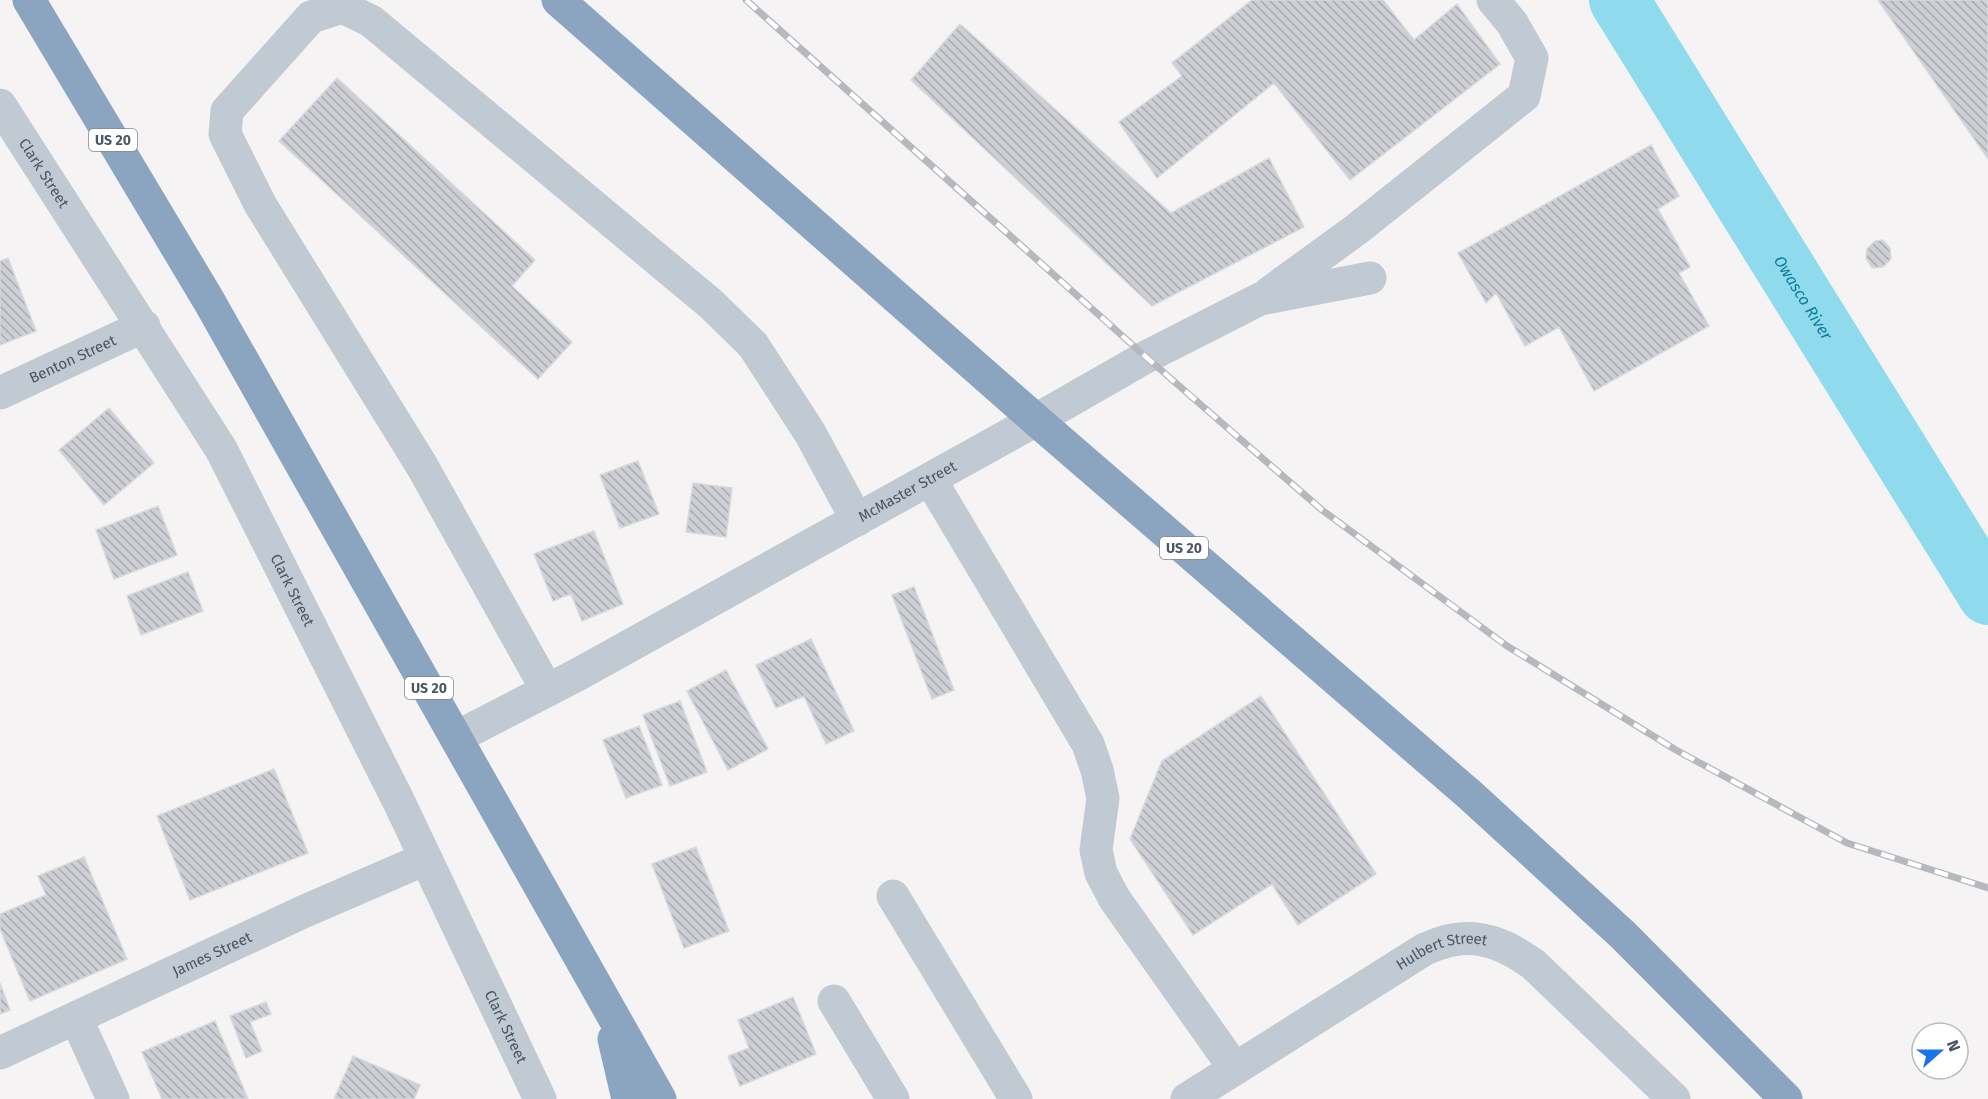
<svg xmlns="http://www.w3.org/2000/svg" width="1988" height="1099" font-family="'Fira Sans',sans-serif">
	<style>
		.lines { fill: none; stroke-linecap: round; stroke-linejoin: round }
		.river { stroke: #90daee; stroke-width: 60 }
		.building { fill: url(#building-back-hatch); stroke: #d7d9de; stroke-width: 1.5 }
		.minor { stroke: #c1cad2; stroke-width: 33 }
		.highway { stroke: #8ba5c1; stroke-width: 33 }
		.rail-casing { stroke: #b5b8bd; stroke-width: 7 }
		.rail { stroke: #fff; stroke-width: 4.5; stroke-dasharray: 14; stroke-linecap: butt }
		.labels { text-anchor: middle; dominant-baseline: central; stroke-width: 6; stroke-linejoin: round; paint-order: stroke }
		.shield { fill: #fff; stroke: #808990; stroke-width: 1.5 }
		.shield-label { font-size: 14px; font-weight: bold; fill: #4a5661 }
		.street-label { font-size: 15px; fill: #4a5661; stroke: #fff }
		.water-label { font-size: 16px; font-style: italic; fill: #0c7c9b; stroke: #fff }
	</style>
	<defs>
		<pattern id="building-back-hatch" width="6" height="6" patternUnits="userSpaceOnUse" patternTransform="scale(1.5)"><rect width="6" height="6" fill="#cdcfd5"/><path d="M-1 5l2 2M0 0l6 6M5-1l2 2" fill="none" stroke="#a8abb0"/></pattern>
	</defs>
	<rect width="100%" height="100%" fill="#f5f3f3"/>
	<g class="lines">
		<path class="river" id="s1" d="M1619,0l369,595"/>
	</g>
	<path class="building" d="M1252,0h131l31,40 43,-36 43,60 -150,116 -76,-97 -117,95 -38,-56 63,-46 -10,-13z
		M1878,0h110v159z
		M960,24l211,189 98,-55 35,69 -152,79 -241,-226z
		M337,78l198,182 -23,26 60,56 -34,37 -259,-238z
		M1651,145l28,51 -21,13 32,58 -11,6 30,53 -115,65 -35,-64 -34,19 -29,-53 -10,10 -28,-50z
		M1883,240l7,8 1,11 -8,8 -11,1 -6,-10 1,-9 8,-8z
		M8,258l28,73 -36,14v-84z
		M109,408l45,55 -50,42 -45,-55z
		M638,461l21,53 -39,14 -20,-53z
		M693,483l39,5 -6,49 -40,-5z
		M158,506l19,49 -63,24 -18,-49z
		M594,531l29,73 -41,17 -11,-27 -18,7 -19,-47z
		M188,572l15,39 -62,24 -14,-39z
		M914,587l40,103 -22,9 -40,-104z
		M811,639l43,92 -28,13 -22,-48 -28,12 -20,-43z
		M726,670l42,79 -40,21 -41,-79z
		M1261,696l115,178 -78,51 -26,-41 -79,51 -63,-96 32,-78z
		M680,701l27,71 -37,14 -27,-71z
		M639,726l23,59 -36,13 -23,-58z
		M274,769l34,84 -118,47 -33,-84z
		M696,847l33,84 -45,17 -32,-84z
		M84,857l43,102 -97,42 -30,-72v-15l46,-19 -8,-19z
		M0,983l10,27 -10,4z
		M793,997l23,57 -76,32 -12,-30 21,-8 -11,-28z
		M266,1002l5,12 -21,8 12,29 -16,7 -16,-42z
		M215,1021l33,78h-86l-20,-47z
		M353,1056l67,29 -6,14h-80z"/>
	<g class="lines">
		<g class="minor">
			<path id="s2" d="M0,105l221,344 178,353 141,297"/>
			<path d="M1269,293l88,-64 167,-133 8,-38 -20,-35 -19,-23"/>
			<path id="s3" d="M0,393l144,-67"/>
			<path d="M930,479l158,265 9,26 6,28 -7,52 5,23 13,25 121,171"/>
			<path d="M547,690l-125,-224 -162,-262 -35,-70 2,-23 84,-94 31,-10 29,14 340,283 42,41 57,88 47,87"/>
			<path id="s4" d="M457,737l120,-62 459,-255 110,-63 114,-58 110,-21"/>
			<path d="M893,896l123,203"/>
			<path d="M834,1001l59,98"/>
			<path d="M76,1018l37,81"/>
			<path id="s5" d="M0,1053l305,-142 120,-52"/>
			<path id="s6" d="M1187,1099l238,-150c9,-3 18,-8 28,-9 30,-6 56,7 80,24l141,135"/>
		</g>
		<path class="highway" d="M29,0l180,301 451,798
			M558,0l478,420 434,375 153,140 163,164
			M614,1039l14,60"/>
		<defs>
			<path id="rail" d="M746,0l400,357 176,153 185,136 169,104 171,93 141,45"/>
		</defs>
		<use href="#rail" class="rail-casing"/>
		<use href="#rail" class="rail"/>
	</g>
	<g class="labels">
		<g class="shield">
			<rect x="89" y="129" width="48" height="22" rx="4.5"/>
			<rect x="1160" y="537" width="48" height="22" rx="4.5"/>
			<rect x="405" y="677" width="48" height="22" rx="4.5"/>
		</g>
		<g class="shield-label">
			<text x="113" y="140">US 20</text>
			<text x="1184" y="548">US 20</text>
			<text x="429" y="688">US 20</text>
		</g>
		<g class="street-label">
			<text stroke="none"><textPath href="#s2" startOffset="81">Clark Street</textPath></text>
			<text stroke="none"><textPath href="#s3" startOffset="80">Benton Street</textPath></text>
			<text stroke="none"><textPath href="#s4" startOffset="513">McMaster Street</textPath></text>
			<text stroke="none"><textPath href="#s2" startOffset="567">Clark Street</textPath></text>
			<text stroke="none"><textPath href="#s5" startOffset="234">James Street</textPath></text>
			<text stroke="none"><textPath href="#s6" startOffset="297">Hulbert Street</textPath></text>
			<text stroke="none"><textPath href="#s2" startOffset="1053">Clark Street</textPath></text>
		</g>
		<g class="water-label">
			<text stroke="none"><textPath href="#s1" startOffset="350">Owasco River</textPath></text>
		</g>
	</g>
	<g transform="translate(1940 1051) rotate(69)"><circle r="28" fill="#ffffff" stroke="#b7bbc0" stroke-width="1.5"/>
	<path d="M0-4.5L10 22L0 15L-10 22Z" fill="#1a73e8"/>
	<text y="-9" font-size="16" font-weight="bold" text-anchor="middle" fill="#4a5661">N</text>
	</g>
</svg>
